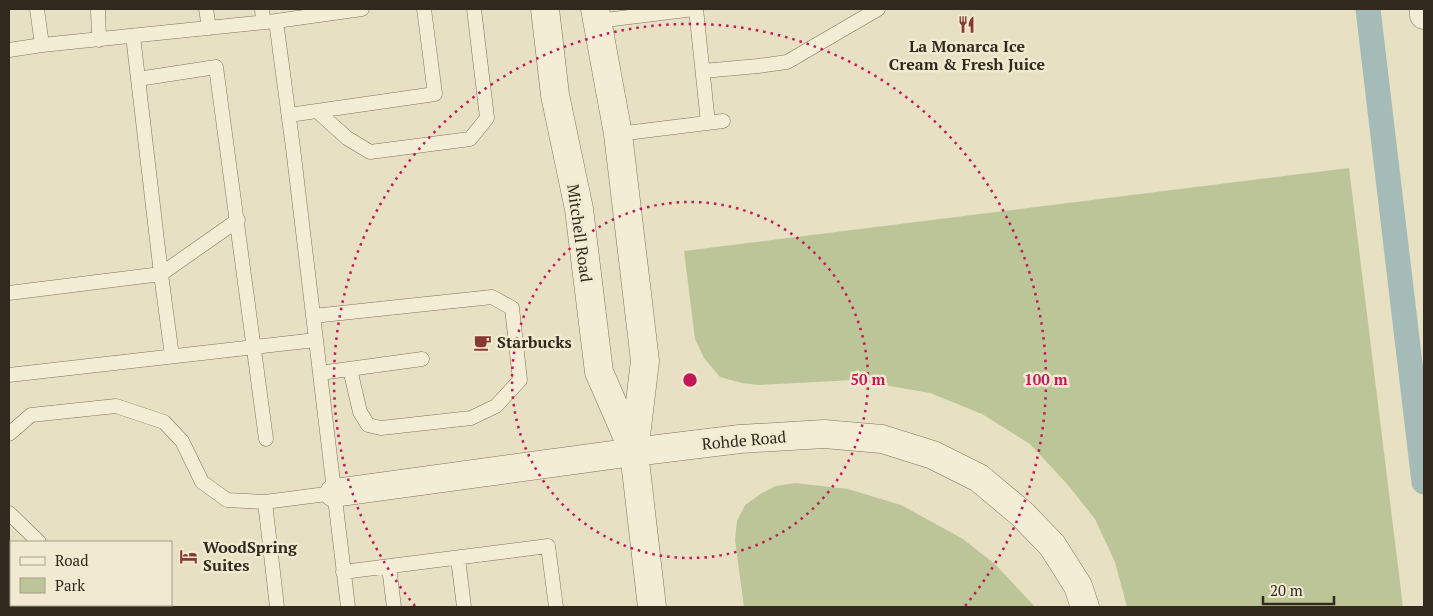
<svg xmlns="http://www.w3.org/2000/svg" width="1433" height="616" font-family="'PT Serif',serif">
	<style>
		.green { fill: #bcc598 }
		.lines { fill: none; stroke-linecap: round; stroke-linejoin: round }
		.canal { stroke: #a4bbb7; stroke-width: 25 }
		.service-casing { stroke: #80725c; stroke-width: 15 }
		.minor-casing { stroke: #80725c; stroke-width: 29 }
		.tertiary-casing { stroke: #80725c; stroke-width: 29 }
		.service { stroke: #f4edd5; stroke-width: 14 }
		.minor { stroke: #f4edd5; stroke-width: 28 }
		.tertiary { stroke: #f4edd5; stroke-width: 28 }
		.ring { fill: none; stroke: #c2185b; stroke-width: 2.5; stroke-dasharray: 2.5 5 }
		.labels { text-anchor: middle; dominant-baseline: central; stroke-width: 5; stroke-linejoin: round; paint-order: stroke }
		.poi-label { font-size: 16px; font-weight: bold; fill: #32291e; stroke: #f1ead1; text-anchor: start }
		.street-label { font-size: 16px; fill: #32291e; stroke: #f1ead1 }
		.centre { fill: #c2185b; stroke: #f1ead1; stroke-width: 2.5 }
		.ring-label { font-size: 15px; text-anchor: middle; font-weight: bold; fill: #c2185b; stroke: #f1ead1; stroke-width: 5; stroke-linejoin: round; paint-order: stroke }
	</style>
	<rect width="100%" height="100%" fill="#e8e0c3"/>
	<path class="green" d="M1349,168l54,439h-276l-12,-45 -20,-43 -27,-34 -38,-41 -48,-30 -52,-21 -75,-13 -97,5 -16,-2 -22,-6 -16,-19 -9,-19 -11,-88z
		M795,483l53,6 53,16 62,34 33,26 39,42h-291l-9,-67 2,-19 8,-16 17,-12 14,-7z"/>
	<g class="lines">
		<path class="canal" d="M1368,9l56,473"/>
		<defs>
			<path id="service" d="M37,9l5,36 234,-24 17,127 55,459
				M98,9l1,31
				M206,9l3,19
				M262,9l1,13
				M696,9l12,114
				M276,21l86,-12
				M597,21l97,-12
				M133,36l28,238 11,82
				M9,50l33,-5
				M703,71l55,-5 29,-4 91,-53
				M138,79l78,-12 50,372
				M317,111l30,27 23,14 100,-13 17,-21 -13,-109
				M289,115l146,-21 -11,-85
				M618,134l105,-13
				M9,293l152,-19 77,-54
				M313,316l179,-19 20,11 8,72 -24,26 -25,12 -90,10 -13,-3 -8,-13 -10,-43
				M320,373l102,-14
				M9,375l307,-35
				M9,434l22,-19 85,-9 48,16 18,19 20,41 25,18 38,2 69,-9
				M265,502l12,105
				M9,513l30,29
				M458,558l6,49
				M389,567l5,40
				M343,572l205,-26 8,61
				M103,605l2,2"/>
			<path id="minor" d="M1424,9v6
				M334,493l300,-41"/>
			<path id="tertiary" d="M545,9l10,86 24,114 20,163 34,78
				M595,9l23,125 27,227 -11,91 18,155
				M634,452l106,-13 84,-5 58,5 51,16 46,23 43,36 30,31 26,41 7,21"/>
		</defs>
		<use href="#service" class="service-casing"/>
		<use href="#minor" class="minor-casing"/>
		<use href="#tertiary" class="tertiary-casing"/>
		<use href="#service" class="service"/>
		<use href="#minor" class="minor"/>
		<use href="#tertiary" class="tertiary"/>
	</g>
	<g class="ring">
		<circle cx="690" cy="380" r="178"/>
		<path d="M415 606A356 356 0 1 1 965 606"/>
	</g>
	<defs>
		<symbol id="restaurant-bare" viewBox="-9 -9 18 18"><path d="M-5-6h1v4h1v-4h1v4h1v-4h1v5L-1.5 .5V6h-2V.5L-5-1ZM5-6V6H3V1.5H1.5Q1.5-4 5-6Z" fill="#883933" stroke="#f1ead1" stroke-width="2.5" paint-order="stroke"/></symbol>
		<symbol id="cafe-bare" viewBox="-9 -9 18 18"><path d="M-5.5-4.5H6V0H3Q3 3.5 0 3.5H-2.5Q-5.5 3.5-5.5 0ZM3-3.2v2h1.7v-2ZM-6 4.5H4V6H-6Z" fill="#883933" stroke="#f1ead1" stroke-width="2.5" paint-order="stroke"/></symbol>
		<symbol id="hotel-bare" viewBox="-9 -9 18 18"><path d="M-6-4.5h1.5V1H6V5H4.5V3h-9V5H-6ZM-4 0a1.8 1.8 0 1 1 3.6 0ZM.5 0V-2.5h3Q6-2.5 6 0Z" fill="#883933" stroke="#f1ead1" stroke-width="2.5" paint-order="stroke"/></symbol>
	</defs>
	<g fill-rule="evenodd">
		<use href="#restaurant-bare" x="954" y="12" width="25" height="25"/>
		<use href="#cafe-bare" x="470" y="330" width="25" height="25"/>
		<use href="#hotel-bare" x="176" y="544" width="25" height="25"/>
	</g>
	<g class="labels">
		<g class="poi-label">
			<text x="967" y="46" text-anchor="middle">La Monarca Ice<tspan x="967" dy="18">Cream &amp; Fresh Juice</tspan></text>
			<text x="497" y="342">Starbucks</text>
			<text x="203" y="547">WoodSpring<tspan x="203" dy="18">Suites</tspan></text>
		</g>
		<g class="street-label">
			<text transform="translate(580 233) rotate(82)">Mitchell Road</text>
			<text transform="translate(744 440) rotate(-5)">Rohde Road</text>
		</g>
	</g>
	<circle cx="690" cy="380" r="8" class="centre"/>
	<g class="ring-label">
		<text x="868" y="385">50 m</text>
		<text x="1046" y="385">100 m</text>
	</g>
	<rect width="1433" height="616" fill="none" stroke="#32291e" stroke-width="20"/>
	<rect x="10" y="541" width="162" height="65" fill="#f1ead1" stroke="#a59d89"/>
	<rect x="20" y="557" width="25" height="8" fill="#f4edd5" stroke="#a59d89"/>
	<text x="55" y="566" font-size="15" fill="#32291e">Road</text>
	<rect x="20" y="578" width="25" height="15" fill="#bcc598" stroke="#a59d89"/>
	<text x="55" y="591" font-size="15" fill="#32291e">Park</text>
	<path d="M1263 596v8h71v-8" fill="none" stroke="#32291e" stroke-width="2.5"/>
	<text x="1270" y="596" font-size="15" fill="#32291e" stroke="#f1ead1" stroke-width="4" paint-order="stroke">20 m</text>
</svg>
